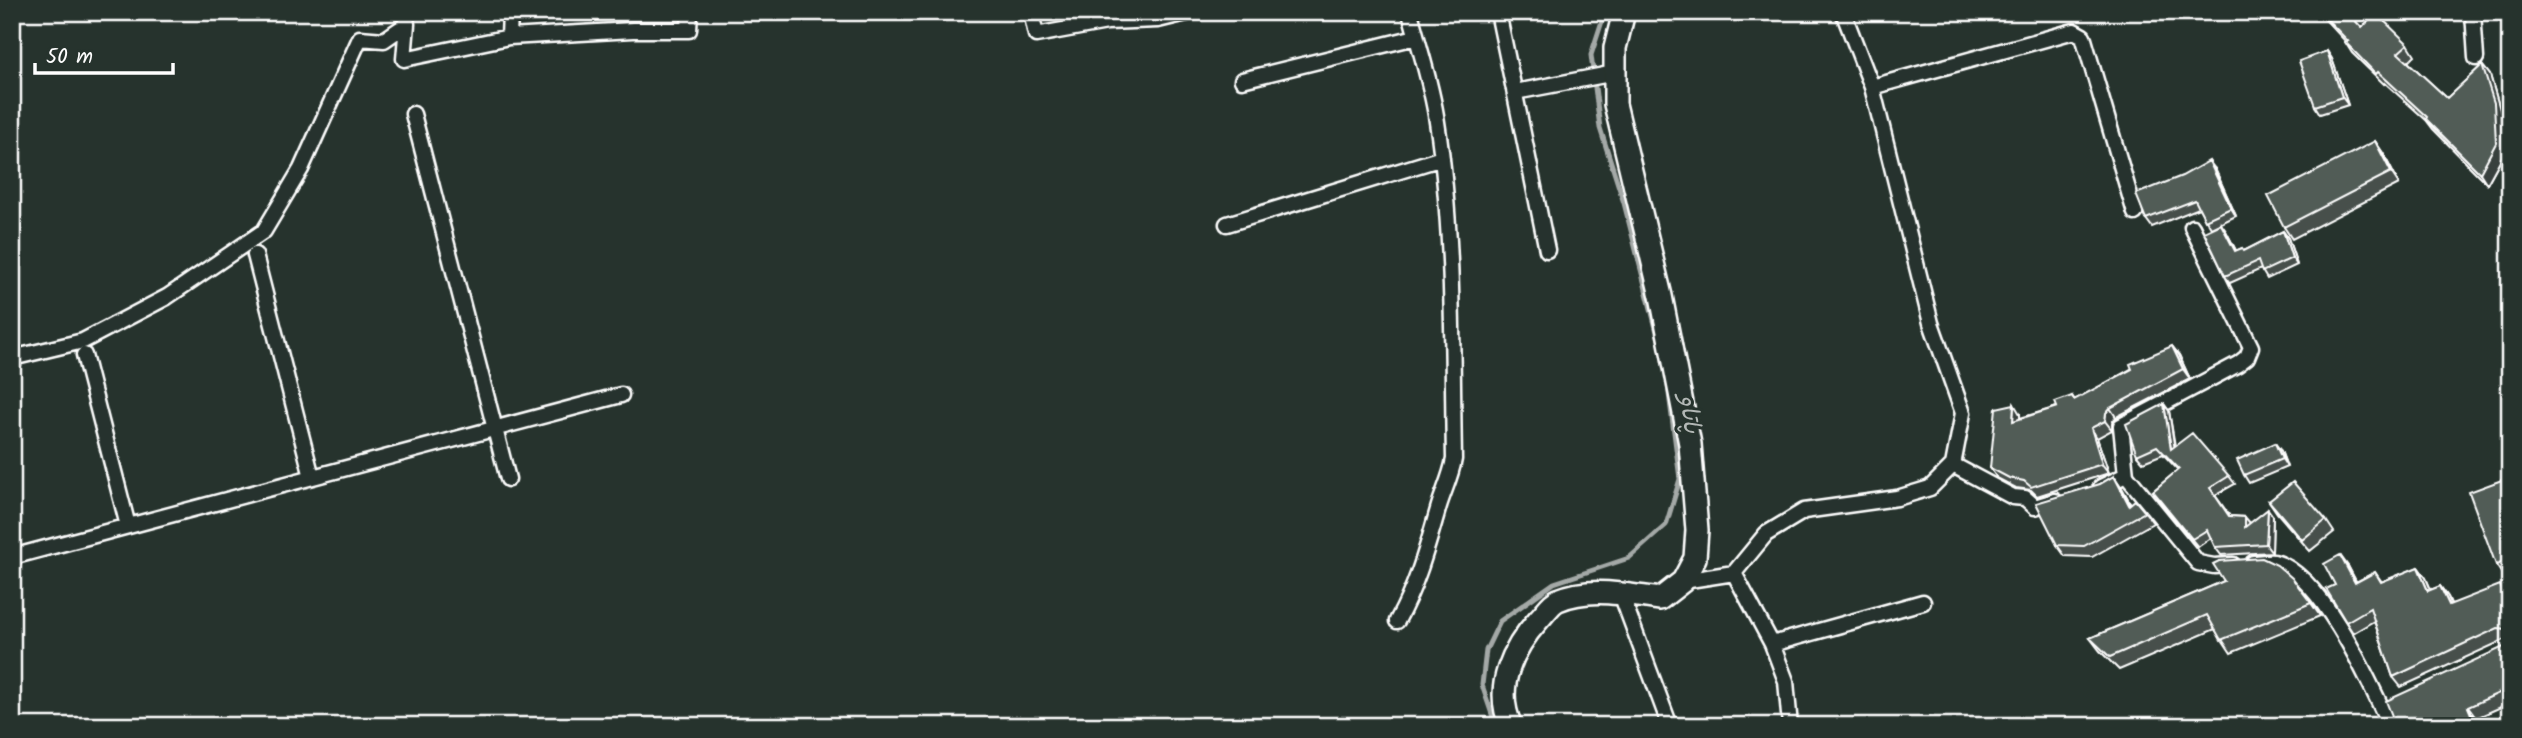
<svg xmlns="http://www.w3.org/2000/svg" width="2522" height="738" font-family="Kalam,'Playpen Sans Arabic',sans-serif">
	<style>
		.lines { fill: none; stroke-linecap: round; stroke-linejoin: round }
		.stream { stroke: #a4a9a7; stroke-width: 5 }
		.street-casing { stroke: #fff; stroke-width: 19 }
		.secondary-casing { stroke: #fff; stroke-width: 26 }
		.street { stroke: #26332d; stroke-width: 14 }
		.secondary { stroke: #26332d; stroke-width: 21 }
		.wall { fill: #464f4b; stroke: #fff; stroke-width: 2 }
		.shaded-wall { fill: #39403d; stroke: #fff; stroke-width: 2 }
		.building { fill: #515c57; stroke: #fff; stroke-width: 2 }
		.labels { text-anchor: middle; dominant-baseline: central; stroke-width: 6; stroke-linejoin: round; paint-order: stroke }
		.water-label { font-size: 24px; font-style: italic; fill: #b3b8b6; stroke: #26332d }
	</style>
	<rect width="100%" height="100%" fill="#26332d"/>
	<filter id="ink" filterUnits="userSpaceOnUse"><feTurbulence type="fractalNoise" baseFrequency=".0143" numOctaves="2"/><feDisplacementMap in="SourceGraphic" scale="14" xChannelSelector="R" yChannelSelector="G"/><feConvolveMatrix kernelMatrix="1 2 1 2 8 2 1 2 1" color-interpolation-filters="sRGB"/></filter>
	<g filter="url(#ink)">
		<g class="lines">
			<path class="stream" d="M1605,12l-14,43 9,73 24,75 36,141
				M1496,726l-14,-41 4,-35 14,-29 54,-38 75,-25 37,-33 14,-46 -13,-101"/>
			<defs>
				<path id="street" d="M405,12l2,12 -3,35 105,-22 124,-7h56l1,-18
					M1031,12l5,23 71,-13 51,-2 33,-8
					M1498,12l49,238
					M2473,12l3,46
					M509,37l1,-25
					M1242,80l174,-43
					M1872,87l202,-56 9,5 52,177
					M1515,92l100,-19
					M413,114l95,365
					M1227,224l215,-66
					M255,255l57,222
					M84,355l44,171
					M12,358l71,-17 84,-44 97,-66 37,-62 59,-131 24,2 23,-16
					M1953,465l60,32 12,1 10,9 20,-6
					M2126,475l-5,-49 117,-62 9,-7 4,-10 -59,-120
					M2101,487l25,-12 72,88 16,3 19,-1
					M12,557l609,-162
					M2253,563c6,0 15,-2 21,-1 47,10 97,123 116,164
					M1734,573l38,71 14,37 4,45
					M1683,581l51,-8 32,-39 38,-23 93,-13 33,-10 23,-23 10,-52 -32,-90 -59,-236 -29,-75
					M1621,594l49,132
					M1397,621c21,-38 30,-74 42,-115 5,-16 12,-30 15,-47 -2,-110 0,-229 -17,-337 -5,-37 -18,-74 -27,-110
					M1772,644l151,-42"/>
				<path id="secondary" d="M1511,726c-18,-39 2,-78 28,-107 6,-6 12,-16 19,-19 32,-14 69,-5 102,-1l23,-18 12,-23 2,-28 -7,-86 -29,-148 -46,-192v-56l9,-36"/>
			</defs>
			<use href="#street" class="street-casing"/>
			<use href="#secondary" class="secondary-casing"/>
			<use href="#street" class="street"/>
			<use href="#secondary" class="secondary"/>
		</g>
		<path class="wall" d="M2318,12h29l15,16 46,16 7,11 -7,7 39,36 35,-33 8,10 11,38 3,40 -17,31 -54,-55 -7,-9 -41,-37 -1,1 -32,-31 -7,-11h1z
			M2327,51l5,8 16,46 -28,9 -5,-8z
			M2375,141l8,12 16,31 -107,55 -8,-12z
			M2215,169l21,47 -25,12 -12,-20 -47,19 -6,-8z
			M2221,224l5,7 10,20 6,-3 2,3 39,-20 5,7 9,27 -30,14 -6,-10 -31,14 -5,-7z
			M2172,346l7,9 11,24 -74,38 -4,5v8l-15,8 12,35 -72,23 -6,-6 -15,-2 -19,-10 -7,-10 30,-54v4l37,-11 15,-11 3,4z
			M2164,404l5,7 6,35 54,30 6,8 -20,11 15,21 15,1 5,6 23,-7 -1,36 -51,3 -6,-8 -4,-9 -13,9 -40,-48 -5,-8 25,-21 -15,-16 -20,8 -6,-7z
			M2281,451l6,16 -38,16 -5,-8z
			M2114,476l8,12 9,16 14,8 8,11 -61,34 -27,-1 -8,-11 43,-61z
			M2510,477v102l-4,1 -10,-15z
			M2269,501l57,19 8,12 -24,19 -33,-38z
			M2348,566l8,16 19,-10 7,10 36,-15 8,11 5,12 9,-4 8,11 3,7 57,-8 2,5v38h-4l-105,48 -8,-10 -19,-56 -21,12 -7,-11z
			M2224,581l87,22 9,13 -89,37 -16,-24 -96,41 -19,-19 -10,-13z
			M2510,643v60l-34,15 3,8h-87z"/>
		<path class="shaded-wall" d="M2327,51l5,8 16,46 -6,-8z
			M2482,65l8,10 11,38 3,40 -17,31 -7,-11z
			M2375,141l8,12 16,31 -8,-12z
			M2209,161l6,8 21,47 -5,-8z
			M2221,224l5,7 14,27 -5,-7z
			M2283,231l5,7 9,27 -5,-7z
			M2172,346l7,9 11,24 -7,-10z
			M2014,404l6,10v16l-7,-9z
			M2164,404l5,7 7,46 -5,-8z
			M2110,408l6,9 -4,5v8l-7,-9 1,-8z
			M2091,428l6,10 12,35 -7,-9z
			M2275,443l6,8 6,16 -5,-8z
			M2114,476l8,12 15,28 -8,-11z
			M2268,509l5,7 -1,36 -6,-8z
			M2340,555l8,11 15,28 -8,-11z
			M2418,567l8,11 10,24 -8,-11z
			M2500,585l8,11 2,5v8z
			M2440,586l8,11 8,19 -7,-11z
			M2468,707l8,11 3,8h-3z"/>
		<path class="building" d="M2320,12h27l15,16 14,-15 32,31 -10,9 49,45 35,-33 12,38 2,40 -16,30 -54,-54 1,-2 -49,-45 -2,2 -31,-32 3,-1z
			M2327,51l15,46 -27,9 -16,-45z
			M2375,141l16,31 -107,55 -16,-31z
			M2209,161l22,47 -26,12 -10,-20 -49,19 -10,-25 46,-18z
			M2221,224l14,27 7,-3 2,3 39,-20 9,27 -30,14 -4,-11 -33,15 -21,-44z
			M2172,346l11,23 -73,39 -4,5 -1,8 -14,7 11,36 -71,23 -7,-6 -15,-3 -19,-10 6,-60 18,-4 -1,17 44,-14 -2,-5 17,-6 2,4 58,-31 -2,-5z
			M2164,404l7,45 21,-16 37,43 -19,12 19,28 16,1v10l23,-18 -2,35 -51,3 -8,-17 -15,9 -39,-48 26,-22 -22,-23 -20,9 -11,-31z
			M2275,443l7,16 -38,16 -7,-15z
			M2114,476l15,29 6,-5 10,12 -61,34 -27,-1 -21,-42 64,-19z
			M2510,477v83l-14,5 -27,-73z
			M2293,482l33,38 -24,20 -33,-39z
			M2340,555l15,28 20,-11 6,10 37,-15 10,24 12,-5 9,19 51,-20 10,24v23l-3,-3 -9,-1 -105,49 -23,-69 -24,14 -20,-33 9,-4 -11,-21z
			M2262,558l15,7 15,13 19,25 -90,37 -14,-25 -97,42 -20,-19 134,-57 -11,-17 6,-3z
			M2510,643v45l-42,19 8,19h-84l-2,-5 2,-5 -6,-15 120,-55z"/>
	</g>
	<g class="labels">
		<g class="water-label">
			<text transform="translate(1689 414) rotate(83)">پاتاو</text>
		</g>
	</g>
	<rect width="2522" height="738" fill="none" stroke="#26332d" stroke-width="42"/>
	<rect x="21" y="21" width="2480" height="696" fill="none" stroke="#fff" stroke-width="2.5" filter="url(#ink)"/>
	<path d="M35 63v10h138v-10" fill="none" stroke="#ffffff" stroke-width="3.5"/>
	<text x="46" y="63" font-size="21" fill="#ffffff" stroke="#26332d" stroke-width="5" paint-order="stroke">50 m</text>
</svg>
